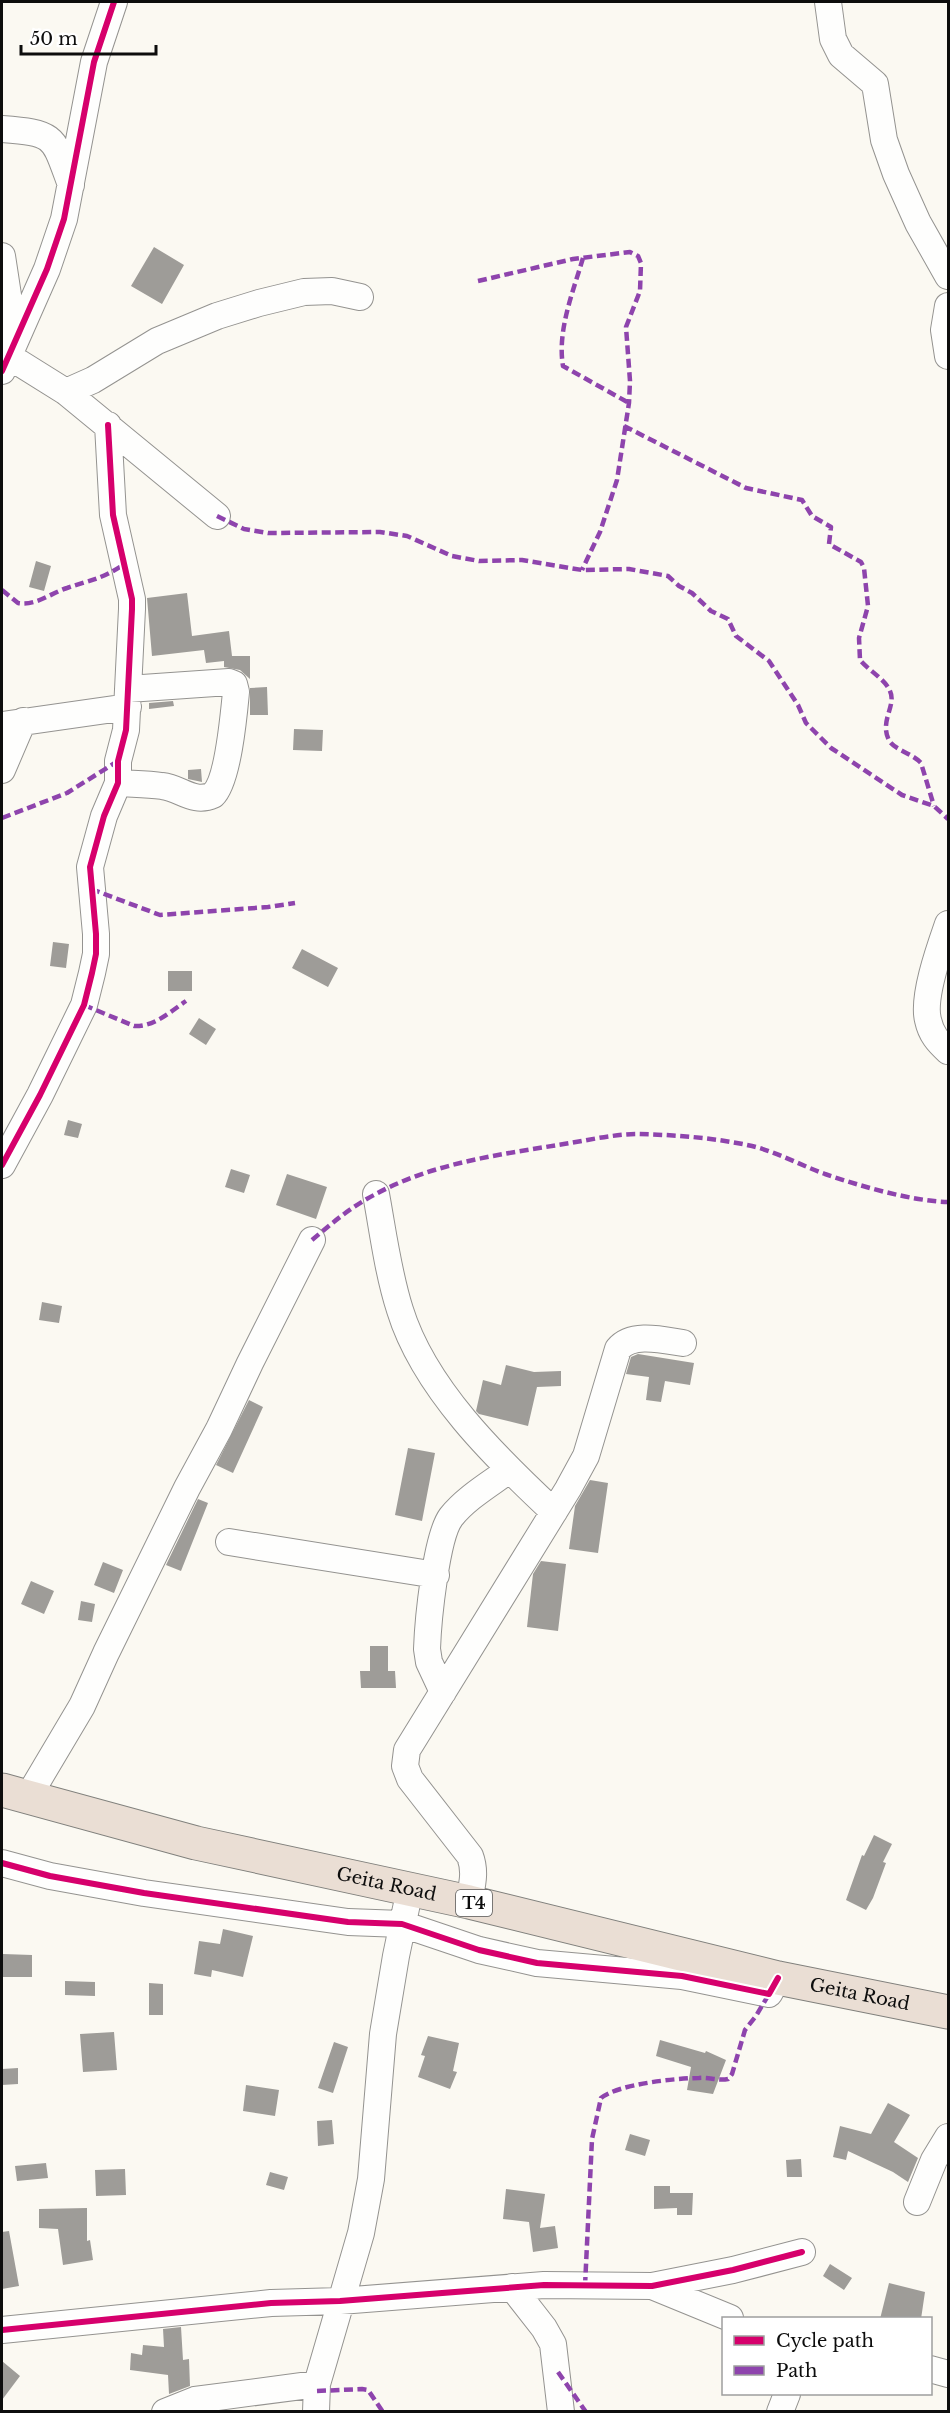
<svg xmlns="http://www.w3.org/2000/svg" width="950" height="2413" font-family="'Libre Baskerville',serif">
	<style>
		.building { fill: #9e9c98 }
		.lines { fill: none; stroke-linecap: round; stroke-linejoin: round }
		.minor-casing { stroke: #949390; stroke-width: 28 }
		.highway-casing { stroke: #81817d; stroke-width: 35 }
		.minor { stroke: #fefefd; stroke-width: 26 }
		.highway { stroke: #eaded4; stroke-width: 33 }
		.quiet { stroke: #8e44ad; stroke-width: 4.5; stroke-dasharray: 9 4.5; stroke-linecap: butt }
		.cycleway-casing { stroke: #fff; stroke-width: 10 }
		.cycleway { stroke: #d6006c; stroke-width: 6 }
		.labels { text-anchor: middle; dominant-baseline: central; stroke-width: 6; stroke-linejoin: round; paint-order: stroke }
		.shield { fill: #fff; stroke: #565656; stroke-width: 1.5 }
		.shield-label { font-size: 16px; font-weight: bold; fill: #0d0d0d }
		.street-label { font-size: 18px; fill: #0d0d0d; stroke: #fff }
	</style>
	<rect width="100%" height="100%" fill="#fbf9f2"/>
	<path class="building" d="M154,247l30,18 -22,39 -31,-18z
		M36,561l15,5 -7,25 -15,-4z
		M187,593l5,43 37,-5 3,25h18v23l-10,-9 -16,-3v-6l-18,2 -2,-13 -52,6 -5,-58z
		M267,687l1,28h-18v-27z
		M173,701l1,5 -25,3v-6z
		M294,729l29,1 -1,21 -29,-1z
		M201,769l1,13 -14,-3v-9z
		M53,942l16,2 -3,24 -16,-2z
		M302,949l36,19 -10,19 -36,-19z
		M168,971h24v20h-24z
		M199,1018l17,11 -10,16 -17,-11z
		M68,1120l14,4 -4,14 -14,-3z
		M231,1169l19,6 -6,18 -19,-6z
		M287,1174l40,13 -11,32 -40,-14z
		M42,1302l20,4 -3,17 -20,-3z
		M638,1354l56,9 -4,22 -25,-4 -4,21 -15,-2 3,-23 -23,-3 5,-17z
		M506,1365l28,7 27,-1v15l-24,1 -9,39 -49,-12 -3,-3 7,-31 18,5z
		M249,1400l14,7 -30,66 -17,-8z
		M408,1448l27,5 -13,68 -27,-6z
		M590,1480l18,3 -10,70 -29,-4 6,-43z
		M198,1499l10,4 -27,68 -15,-6z
		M541,1561l25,3 -8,67 -31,-4 6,-53z
		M103,1562l20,8 -9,23 -20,-8z
		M31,1581l23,10 -10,23 -23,-10z
		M81,1601l14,3 -3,18 -14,-2z
		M370,1646h18v25h7l1,17h-35l-1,-17h10z
		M874,1835l18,9 -9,18 3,1 -13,35 -7,12 -20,-10 16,-45 2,1z
		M223,1929l30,7 -10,41 -31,-7 -1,7 -17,-3 5,-33 21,3z
		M3,1954l29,1v22h-29z
		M65,1981l30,1v14l-30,-1z
		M149,1983l14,1v31h-14z
		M114,2032l3,38 -34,2 -3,-38z
		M428,2036l31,7 -6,28 4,1 -7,17 -32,-12 7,-21 -4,-1z
		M660,2040l45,13 1,-2 20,9 -13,34 -26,-4 4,-23 -35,-11z
		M334,2042l14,5 -15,46 -15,-5z
		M18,2068v16l-16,1v-16z
		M246,2085l33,5 -4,26 -32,-5z
		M888,2103l22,12 -16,27 24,16 -10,24 -15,-10 -45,-21 -2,9 -13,-3 7,-31 31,8z
		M332,2120l2,24 -16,2 -1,-25z
		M630,2134l20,6 -5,16 -20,-6z
		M801,2159l1,18h-15l-1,-17z
		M46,2163l2,15 -31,3 -2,-15z
		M125,2169l1,26 -30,1 -1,-26z
		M270,2172l18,5 -4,13 -18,-5z
		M654,2186h16v7h23l-1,22h-15v-7l-23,1z
		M506,2189l39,5 -5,34 15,-2 3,22 -25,4 -4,-30 -26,-3z
		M87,2208v33l3,-1 3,20 -30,5 -5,-36 -19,-1v-19z
		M9,2231l10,55 -17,3v-57z
		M830,2264l22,14 -8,12 -21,-14z
		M889,2283l36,9 -4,27h-41z
		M181,2327l2,33 6,-1 1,27 -21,8 -1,-19 -38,-5 1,-17 11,2 1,-10 21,2 -1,-18z
		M2,2361l18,15 -18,24z"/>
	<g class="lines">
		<defs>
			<path id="minor" d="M828,2l5,37 8,16 34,29 9,56 12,34 22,49 30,53
				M2,129c54,4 51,7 69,56
				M2,256l13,85
				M948,306l-4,24 4,26
				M2,352l64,40 151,124
				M2,371l45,-102 17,-50 30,-157 20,-60
				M66,392l27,-12 64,-39 60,-25 42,-13 45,-11 28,-1 28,6
				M2,725l126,-18
				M2,770l21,-49
				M118,783c15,1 30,1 44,3 19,2 31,18 51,9 15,-14 21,-82 23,-103l-2,-8 -5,-2 -101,7
				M948,924c-8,23 -26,73 -20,96 3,14 10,22 20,31
				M2,1165l38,-70 44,-90 8,-32 4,-19v-20l-6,-67 14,-51 14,-33v-22l8,-31 6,-121v-10l-19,-84 -5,-90
				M376,1194c7,38 12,79 24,116 24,78 96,148 154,202
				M229,1542l207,33
				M443,1692l-14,-30 -2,-13c1,-28 9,-112 24,-132 15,-19 39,-33 58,-47
				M28,1797l54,-91 24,-53 81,-165 32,-59 31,-66 62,-123
				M2,1863l48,13 94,17 204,29 54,2 77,26 58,13 145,13 87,18 9,-16
				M469,1902c3,-17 7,-30 1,-46l-60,-77 -5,-13 2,-16 161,-261 18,-33 32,-107c14,-17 45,-9 65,-6
				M917,2202l17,-42 14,-23
				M652,2286l78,32
				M512,2287l32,41 9,16 8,68
				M2,2330l269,-27 69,-2 204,-16 108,1 81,-16 69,-18
				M930,2369l18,5
				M165,2412l30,-12 122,-16
				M316,2412l1,-28 44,-151 10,-54 12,-145 13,-78 14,-67
				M780,2412l7,-18"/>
			<g id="highway">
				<path id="s1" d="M2,1790l194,53 273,59 309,76 170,34"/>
			</g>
		</defs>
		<use href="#minor" class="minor-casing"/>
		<use href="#highway" class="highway-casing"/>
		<use href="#minor" class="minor"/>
		<use href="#highway" class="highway"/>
		<path class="quiet" d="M583,258c-10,34 -26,73 -20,108l66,37
			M478,281l95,-22 57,-7 8,4 3,7 -1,28 -14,36 4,54 -1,22 -12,77 -17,52 -18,38
			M624,426l122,62 56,12 10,16 19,11 -2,17 32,18 3,6 4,38 -9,32 1,22c8,10 25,19 30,31 7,15 -12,31 0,51 6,8 23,12 31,21l13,43
			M217,516l27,13 24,4 112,-1 27,4 45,20 27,5 43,-1 60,10 47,-1 39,7 11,10 13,7 19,18 17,8 8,17 33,25 29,44 8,18 25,25 71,47 32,11 14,13
			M2,590l16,13c18,3 33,-10 49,-15 23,-8 35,-9 56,-23
			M2,818l65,-25 51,-32
			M91,889l69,26 108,-8 27,-4
			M84,1005l50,21c20,1 36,-14 52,-25
			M312,1240c20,-17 39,-33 62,-45 56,-31 122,-40 184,-50 27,-4 54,-11 81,-11 38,1 77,4 113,12 25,6 48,19 73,28 35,12 86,27 123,28
			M585,2286l7,-147 9,-41c17,-14 76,-20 98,-20 10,-1 19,3 29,1l4,-5 13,-44 11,-14 13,-22
			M558,2372l28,40
			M317,2391l45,-2 6,1 15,22"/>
		<defs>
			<path id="cycleway" d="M2,371l45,-102 17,-50 30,-157 20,-60
				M2,1165l38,-70 44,-90 8,-32 4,-19v-20l-6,-67 14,-51 14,-33v-22l8,-31 6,-121v-10l-19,-84 -5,-90
				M2,1863l48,13 94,17 204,29 54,2 77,26 58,13 145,13 87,18 9,-16
				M2,2330l269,-27 69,-2 204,-16 108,1 81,-16 69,-18"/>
		</defs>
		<use href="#cycleway" class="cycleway-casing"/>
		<use href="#cycleway" class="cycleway"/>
	</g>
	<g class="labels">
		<rect class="shield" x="456" y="1890" width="36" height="26" rx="4.5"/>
		<g class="shield-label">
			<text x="474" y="1903">T4</text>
		</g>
		<g class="street-label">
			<text stroke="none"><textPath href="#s1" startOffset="396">Geita Road</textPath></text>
			<text stroke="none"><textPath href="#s1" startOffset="882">Geita Road</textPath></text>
		</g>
	</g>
	<rect width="950" height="2413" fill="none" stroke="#0d0d0d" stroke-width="6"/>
	<rect x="722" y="2317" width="210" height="78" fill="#ffffff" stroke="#9e9e9e" stroke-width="1.5"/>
	<rect x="734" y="2336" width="30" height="9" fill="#d6006c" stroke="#9e9e9e" stroke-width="1.5"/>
	<text x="776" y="2347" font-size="18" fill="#0d0d0d">Cycle path</text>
	<rect x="734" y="2366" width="30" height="9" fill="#8e44ad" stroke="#9e9e9e" stroke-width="1.5"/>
	<text x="776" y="2377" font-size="18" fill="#0d0d0d">Path</text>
	<path d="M21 45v9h135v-9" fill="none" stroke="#0d0d0d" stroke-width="3"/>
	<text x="30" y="45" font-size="18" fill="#0d0d0d" stroke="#ffffff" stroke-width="4.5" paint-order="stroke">50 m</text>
</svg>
